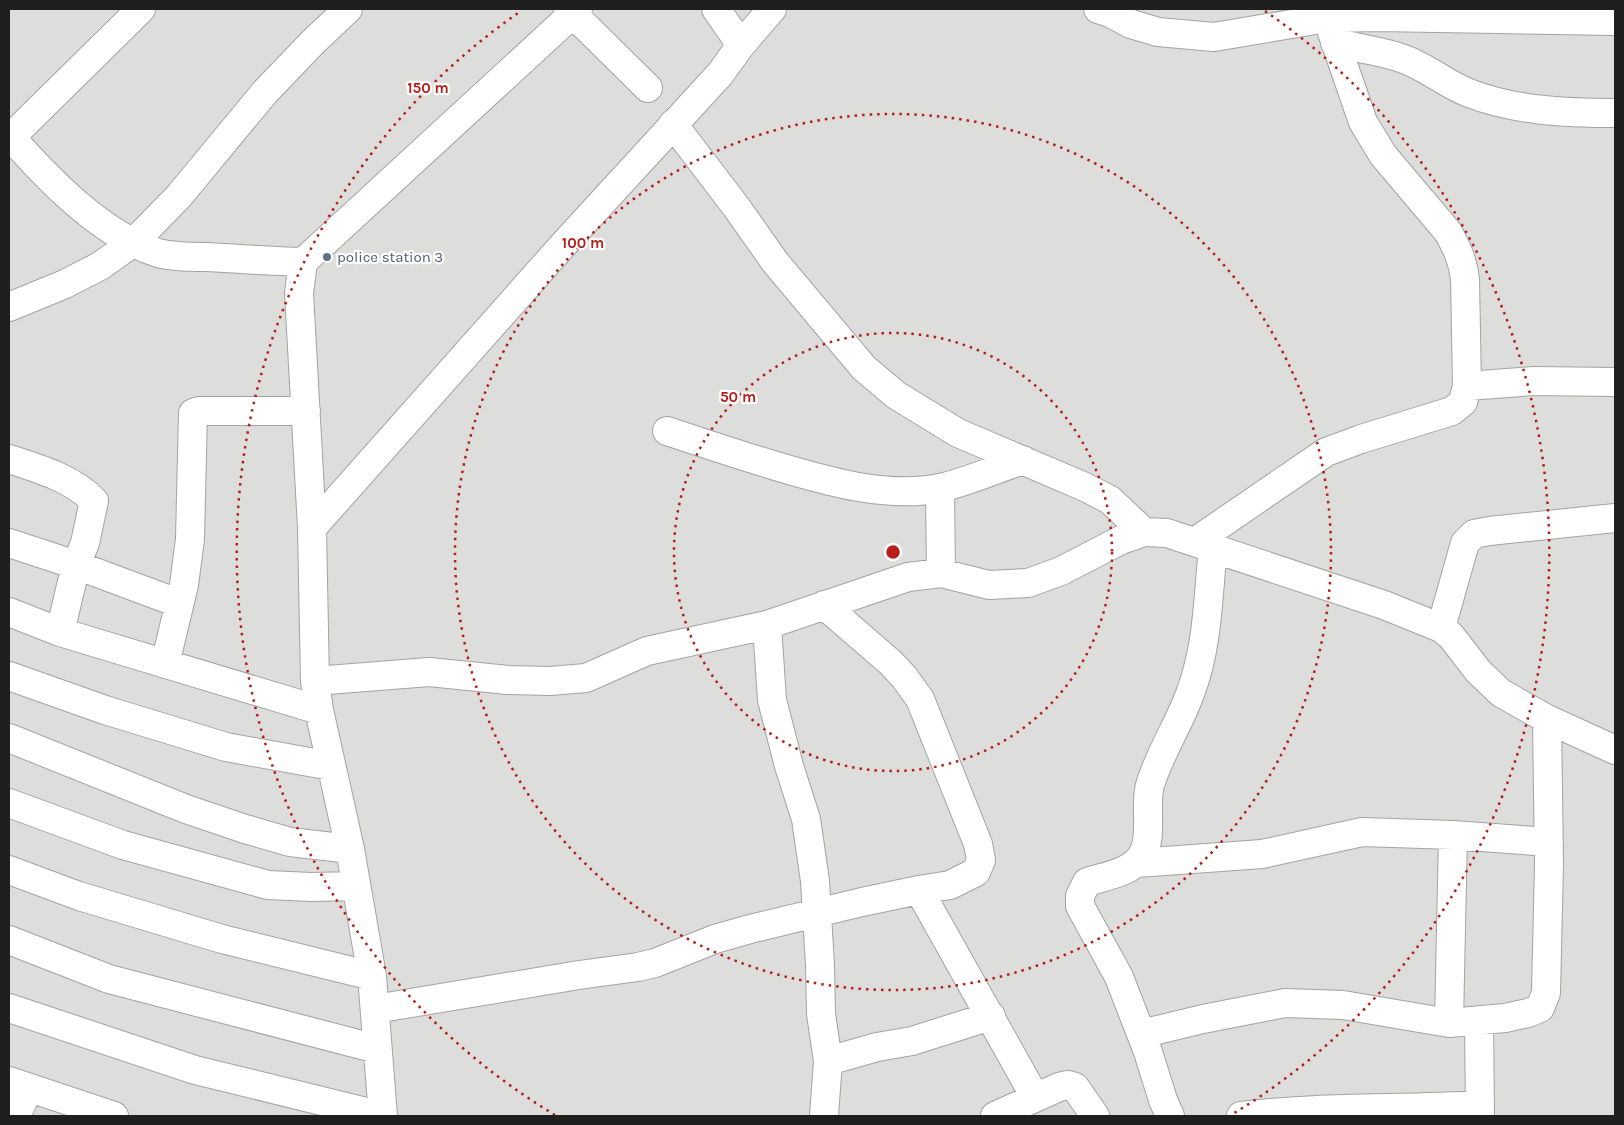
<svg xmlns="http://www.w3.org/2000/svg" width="1624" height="1125" font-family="Karla,sans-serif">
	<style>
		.residential { fill: #dddddc }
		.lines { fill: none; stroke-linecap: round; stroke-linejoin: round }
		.street-casing { stroke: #a3a3a3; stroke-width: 30 }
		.street { stroke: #fff; stroke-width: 28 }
		.ring { fill: none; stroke: #b81e17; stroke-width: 2.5; stroke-dasharray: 2.5 5 }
		.service-dot { fill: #5c6f8a; stroke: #fff; stroke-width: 2 }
		.labels { text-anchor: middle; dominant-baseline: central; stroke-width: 4.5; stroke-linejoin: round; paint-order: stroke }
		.service-label { font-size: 15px; fill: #4e5e75; stroke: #fff; text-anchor: start }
		.centre { fill: #b81e17; stroke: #fff; stroke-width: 2.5 }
		.ring-label { font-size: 15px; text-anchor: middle; font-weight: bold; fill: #b81e17; stroke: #fff; stroke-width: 4.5; stroke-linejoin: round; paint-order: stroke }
	</style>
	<rect width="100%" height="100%" fill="#efede7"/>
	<path class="residential" d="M9,9h1606v1107h-1606z"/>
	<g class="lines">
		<defs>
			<path id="street" d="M568,9l80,79
				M1098,9l12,4 21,11 27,8 56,5 113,-19 52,-1 236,4
				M1335,43c22,5 45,8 66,15 25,8 44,26 68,35 46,18 98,20 146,20
				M741,45l31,-36
				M673,124l64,84 38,54 89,106 32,27 62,38 127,54 25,13 34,32
				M9,135c38,43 92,100 149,118 14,4 34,4 49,4 32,2 64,4 96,5
				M11,137l130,-128
				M9,307l56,-23 35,-18 34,-24 45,-46 86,-104 49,-51 34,-32
				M1467,386l67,-5 81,1
				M667,431c36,12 72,24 109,35 50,15 112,33 164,22 27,-6 56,-19 83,-28
				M9,459c28,9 65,20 85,42l-9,42 -9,22 -16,67
				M940,488l1,85
				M312,528l252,-284 156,-170 21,-29 -25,-36
				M1196,541l130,-89 35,-13 91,-28 11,-9 4,-16 -2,-107c-2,-18 -8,-31 -17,-47l-65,-77 -20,-33 -36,-104
				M9,543l67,22 102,38
				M9,612l51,20 259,78
				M767,625l5,75 17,66 17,53 9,62 5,84 1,49 7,47 -4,55
				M1441,628l24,-85 9,-9 15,-3 126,-13
				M165,664l19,-79 6,-46 3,-126 6,-2h107
				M9,676l96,34 121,37 105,19
				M315,681l114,-9 79,8 42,1 36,-3 61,-27 120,-26 141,-48 33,-4 48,12 39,-2 33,-12 60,-31 23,-8 23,1 217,72 57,23 10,8 27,35 23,22 46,26 68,31
				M9,738l177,71 59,20 45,13 60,7
				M9,803l114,42 145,40 43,2 45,-1
				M1137,863l125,-9 100,-22 91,3 96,7
				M9,870l70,26 143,43 150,37
				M919,890l116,207
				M9,940l100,39 268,70
				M9,1008l186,62 188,46
				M375,1009l204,-34 59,-8 17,-4 60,-24 35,-10 112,-27 57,-12 31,-5 26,-13 5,-12 -3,-16 -58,-145 -16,-22 -13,-14 -67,-58
				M1479,1020l1,96
				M1449,1023l4,-188
				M1141,1034l62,-15 82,-16 58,2 106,18 56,-5 23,-5 12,-5 6,-15 3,-129 -2,-145
				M828,1061l49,-14 35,-6 79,-25
				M9,1081l105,35
				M16,1116l13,-28
				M383,1116l-11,-140 -22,-127 -31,-139 -4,-29 -3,-153 -13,-235 4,-31 275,-253
				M995,1116l64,-29 9,-2 7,2 20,29
				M1170,1116l-7,-16 -15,-48 -29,-75 -39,-71v-10l7,-14c18,-6 43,-9 54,-25 13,-19 3,-51 9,-72 10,-33 30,-62 41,-94 17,-45 17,-96 22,-143
				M1241,1116c79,-10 160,-6 239,-11"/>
		</defs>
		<use href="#street" class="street-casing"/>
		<use href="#street" class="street"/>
	</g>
	<g class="ring">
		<circle cx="893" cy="552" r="219"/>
		<circle cx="893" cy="552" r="438"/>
		<path d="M555 1115A657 657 0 0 1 521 11M1265 11A657 657 0 0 1 1231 1115"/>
	</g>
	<circle class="service-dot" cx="327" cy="257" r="5"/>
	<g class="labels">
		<g class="service-label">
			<text x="337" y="257">police station 3</text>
		</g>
	</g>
	<circle cx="893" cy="552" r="8" class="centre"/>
	<g class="ring-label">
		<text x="428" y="93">150 m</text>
		<text x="583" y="248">100 m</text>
		<text x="738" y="402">50 m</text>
	</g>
	<rect width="1624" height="1125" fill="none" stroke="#1f1f1f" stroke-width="20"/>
</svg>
